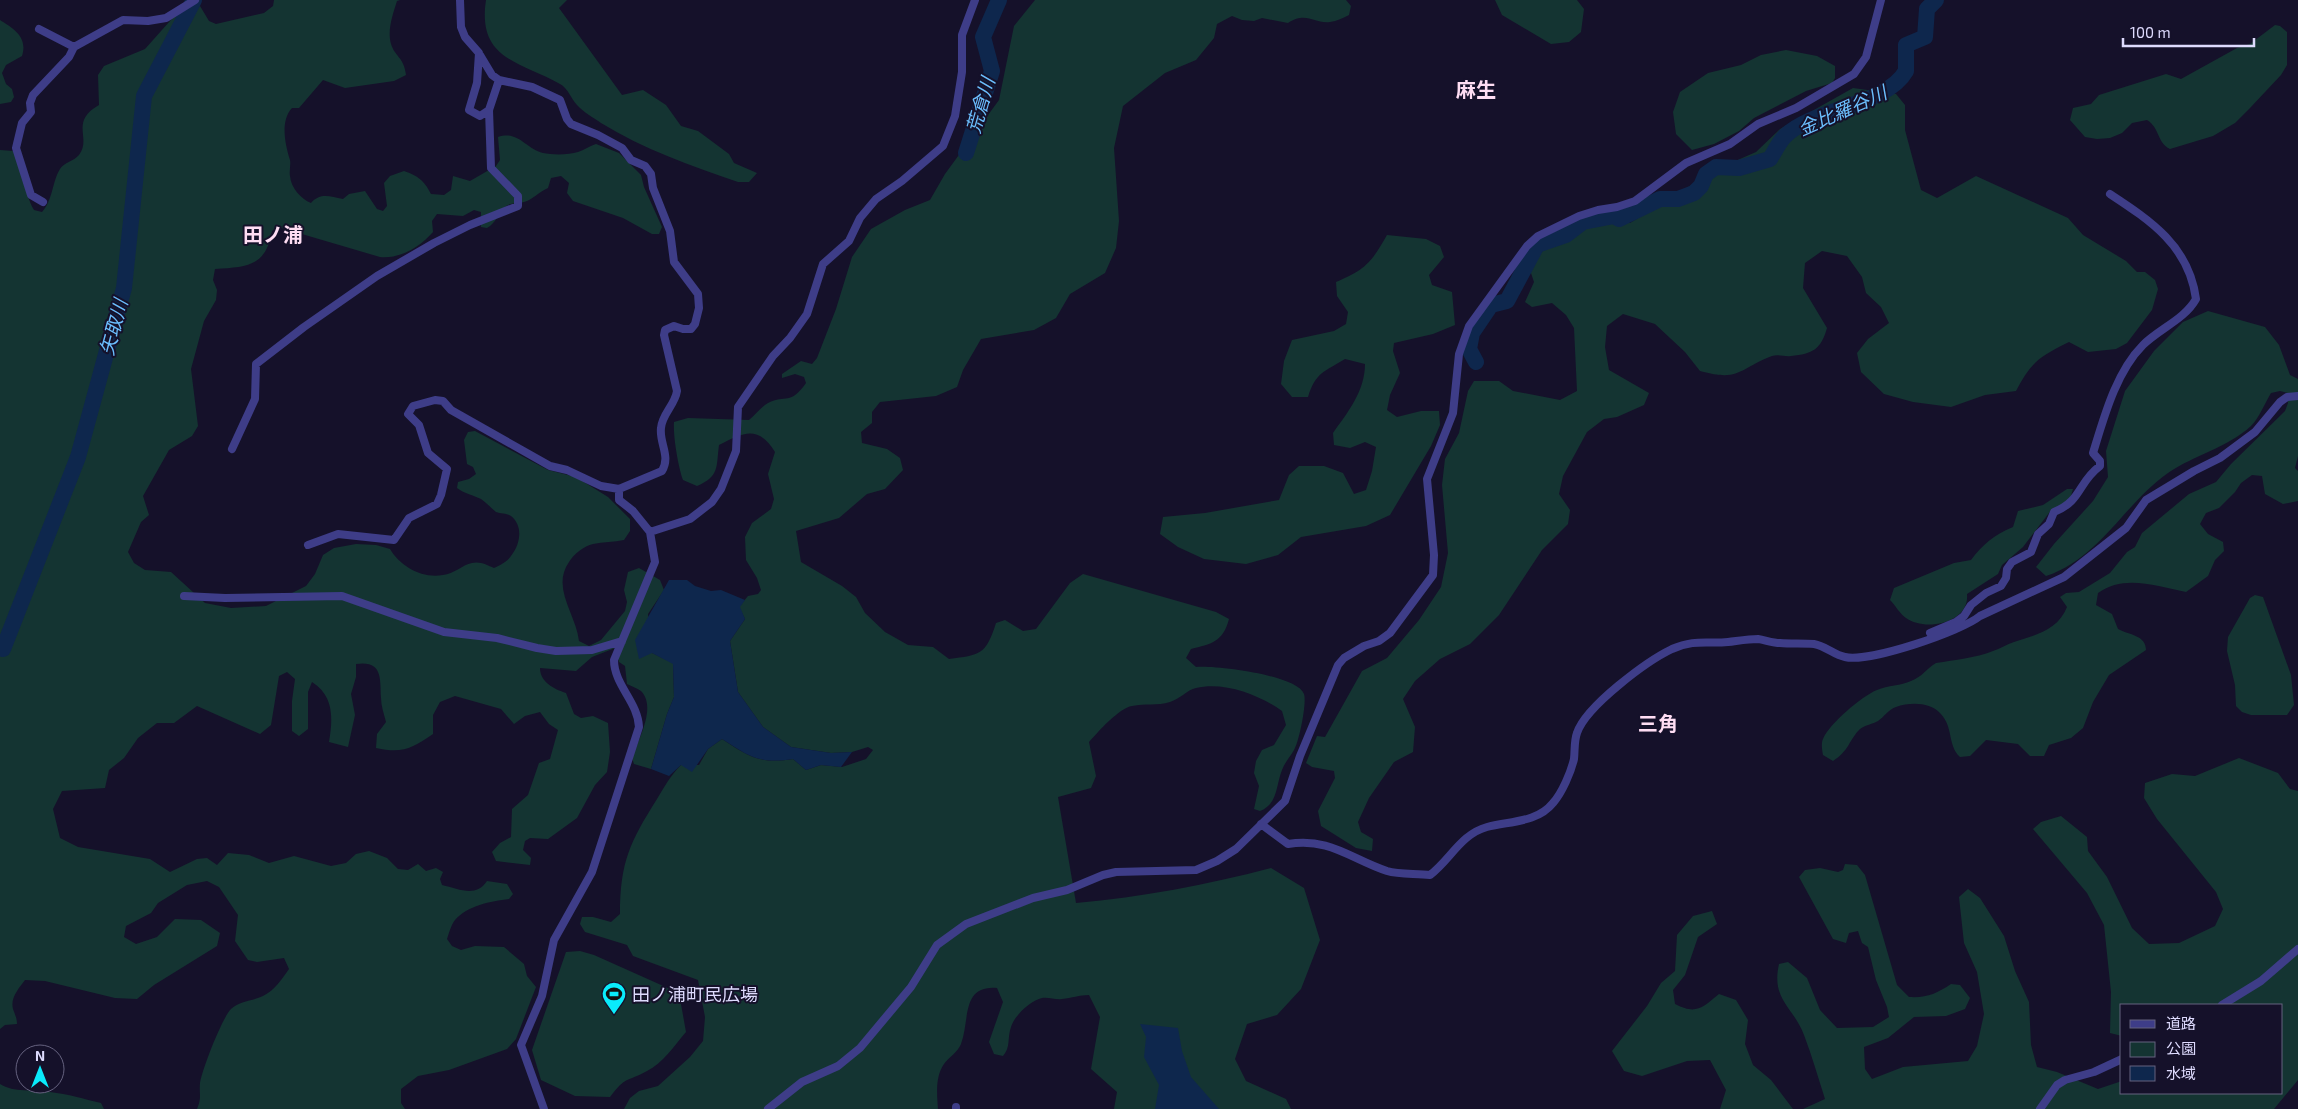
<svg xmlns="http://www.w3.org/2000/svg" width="2298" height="1109" font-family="'Exo 2','Noto Sans JP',sans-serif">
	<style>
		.green { fill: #143432 }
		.water { fill: #0e274d }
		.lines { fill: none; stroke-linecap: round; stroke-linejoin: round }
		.river { stroke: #0e274d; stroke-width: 16 }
		.minor { stroke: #3e3d88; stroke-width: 8 }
		.labels { text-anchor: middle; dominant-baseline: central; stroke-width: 4; stroke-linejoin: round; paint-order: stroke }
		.poi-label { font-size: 18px; fill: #dedbfe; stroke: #15112a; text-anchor: start }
		.water-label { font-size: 19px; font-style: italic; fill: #6bbefd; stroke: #15112a }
		.quarter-label { font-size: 20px; font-weight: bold; fill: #feddf3; stroke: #15112a }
	</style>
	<rect width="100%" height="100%" fill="#15112a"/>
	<path class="green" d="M274,0h126l-3,1c-4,13 -10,29 -6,43 4,13 13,13 15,31l-12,6 -49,7 -22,-8 -24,28h-7c-12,13 -7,36 -2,52 1,5 -1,11 0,16 1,12 11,23 21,27 10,-11 19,-6 32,-4l6,-5 16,-3 12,18 6,2 4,-5 -3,-23 6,-7 14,-5c14,5 20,9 27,23l13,1 7,-5 2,-14 17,5 26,-15 4,-6 -2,-23c20,-7 28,12 45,16 9,2 26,2 35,-1 6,-2 12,-6 18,-8l23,9 22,22 3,12 18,40 -3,7h-7l-29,-16 -50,-17 -6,-8 2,-10 -8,-7 -10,2 -3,10c-8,3 -16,12 -24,14 -7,2 -13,0 -19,5 -7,7 -9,16 -18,21l-6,-1v-15l-7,-2 -11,6 -26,-2 -5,7 1,11c-13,15 -33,27 -53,25l-102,-30 -6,4c-6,35 -24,36 -57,38l-2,11 4,10 -1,10 -12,21 -13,48 7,57 -6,10 -23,14 -26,46 6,19 -8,7 -13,30 6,11 11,7 26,2 34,31 26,5 35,-2 40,-20 9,-12 8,-19 11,-7 22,-4 20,1 14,4c10,17 32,30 53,26 11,-1 19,-10 29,-12 8,-2 15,2 22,5 12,-5 16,-9 22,-20 5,-11 5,-24 -5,-32 -4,-3 -10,-2 -15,-4 -5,-4 -9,-9 -15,-13 -8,-4 -16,-5 -24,-11l1,-6 11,-3 7,-5 -3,-7 -6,-3 -3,-24 4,-8 7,-1 73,39 28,7 32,20 22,22v12l-6,9c-10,2 -21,2 -31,4 -9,2 -19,10 -24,18 -18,26 7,52 10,79l10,5 12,-6 24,-29 2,-9 -3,-12 4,-18 11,-4 21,12 4,10 -16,24 4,39 21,10 1,34 -7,17 -16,55 -17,-5 -2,-6c6,-18 25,-51 9,-67 -4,-3 -10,-5 -14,-7l-2,-18 -6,-4 -4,-14 -23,9 -16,14 -36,-3c0,14 14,21 26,25l8,21 7,4 12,-2 15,7 2,29 -3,20 -12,13 -18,33 -29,21 -18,-1 -5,3 -2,9 8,8 -1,7 -34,-4 -4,-9 8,-9 11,-6 1,-28 16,-14 11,-32 11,-4 8,-29 -9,-6 -9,-12 -15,4 -11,8 -13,-15 -46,-13 -15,6 -7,13v19c-21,14 -30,20 -57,14l1,-14 9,-12c-2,-8 -5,-16 -5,-24 -1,-19 2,-38 -25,-34v13l-5,17 4,21 -7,32 -19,-5c4,-24 5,-46 -17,-60l-4,10v37l-9,7 -7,-5v-30l3,-22 -8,-7 -8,4 -8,49 -11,9 -63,-28 -23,17h-17l-19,15 -14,20 -15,12 -4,18 -43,3 -9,18 7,29 18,9 72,12 20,13 27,-13 10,-1 10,7 11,-12 21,2 20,8 25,-7 37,10 15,-3 10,-9 13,-3 18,7 11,11 10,1 10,-6 8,7 10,-3 7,4 -3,7 2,6c17,4 34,13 45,-4l20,3 6,10 -4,5c-18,2 -42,7 -54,21 -4,5 -6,13 -8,19l5,7 9,4 14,-4 29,1 20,17 3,12 9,11 -20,52 -9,10 -58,21 -31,6 -17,13v14l4,6h-208c5,-12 2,-14 3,-26 2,-13 22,-65 31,-74 8,-8 22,-8 32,-13 12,-6 19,-17 26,-27l-5,-11 -27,4 -9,-2 -13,-19 3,-26 -19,-28 -12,-6 -20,4 -29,18 -7,10 -25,13 -2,11 12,7 21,-7 18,-18 26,1 19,13 -3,13 -63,39 -17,14 -22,-1 -70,-17 -20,-1c-6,8 -15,18 -12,29 2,6 4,9 4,15l-12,1 -5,4v-879l13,1c12,18 10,40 21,59l8,2c11,-12 10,-30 18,-43 3,-6 14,-8 19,-14 13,-17 -10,-33 20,-50l-1,-30 6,-9 41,-17 33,-37 22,-6 9,15 7,3 48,-11 9,-7z
		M486,0h81l-8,8 63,87 21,-5 23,15 15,21 17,5 31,23 5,9 23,10 -8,9h-11c-46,-16 -95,-33 -137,-59 -7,-5 -18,-11 -24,-18 -6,-6 -9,-17 -17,-21 -40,-23 -83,-24 -74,-84z
		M1035,0h311l5,6 -2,9c-6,3 -12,6 -19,7 -16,2 -23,-11 -42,1l-26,-5 -8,3 -12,-1 -10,-4 -15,8 -3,14 -18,22 -31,13 -42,33 -9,42 5,73 -3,27 -11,25 -35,21 -14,24 -22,12 -53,9 -18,31 -6,17 -21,9 -56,6 -8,10v11l-11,9 1,11 25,6 13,9 3,12 -18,19 -18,5 -28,24 -43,13 5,31 41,24 14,11 9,16 20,19 23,13 25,2 16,12c31,-4 37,-4 47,-36l9,-3 18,11 13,-2 34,-46 13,-9 133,38 13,7c-6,23 -18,25 -38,30l-5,9 10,9c19,-2 101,8 108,27 3,9 -5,48 -10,56 -4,7 -9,12 -12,20 -6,15 -4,34 -22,41l-6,-2 5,-23 -5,-13 2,-12 6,-11 12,-5 12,-20 -4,-14c-22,-16 -58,-30 -86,-23 -9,2 -16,11 -26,14 -13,4 -25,1 -38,4 -13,2 -34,26 -43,36l7,34 -5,12 -33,9 18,106c66,-6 130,-18 195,-35l33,20 16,52 -19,49 -24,26 -30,9 -12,35 11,22 40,18 5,10h-177l3,-17 -26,-23 9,-52 -11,-22c-10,0 -17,3 -27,4 -6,1 -13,-2 -20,-1 -11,2 -28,18 -31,29 -4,11 0,20 -8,29l-9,-2 -5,-12 14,-40 -6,-14c-36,-3 -27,32 -36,56 -3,8 -12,13 -17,20 -9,13 -7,30 -6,45h-314l6,-11 9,-7 19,-5 32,-29 13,-16 2,-24 -7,-37 -65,-24 -6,-11 -42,-13 -5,-8 2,-7h11l18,5 9,-8c0,-52 10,-72 37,-115 8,-13 13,-23 24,-34h18l9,-16 14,-10c27,18 38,25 71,20l13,11 15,-5 21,2 24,-8 7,-9 -5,-3 -16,5 -21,1 -40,-6 -28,-20 -25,-35 -8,-51 15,-22 -6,-12 9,-11 10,-2 3,-4 -4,-12 -11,-18 -1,-23 7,-14 19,-14 3,-10 -6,-25 7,-22c-17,-27 -31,-20 -56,-7 -3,22 1,31 -22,41l-14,-6c-5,-14 -10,-44 -9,-58l14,-4 61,2c6,-5 12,-13 19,-17 18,-9 22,3 38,-20l-2,-6 -9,-3 -13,4v-4l19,-13 11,3 5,-6 19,-49 16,-52 19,-28 34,-19 25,-10 15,-26 54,-74 15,-74z
		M1495,0h82l7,9 -3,23 -12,10 -18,2 -49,-29z
		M0,20c14,9 28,17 22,36l-16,9 -4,8 4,11 6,5 2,8 -3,5 -11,2z
		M2275,25l5,1 7,6v33l-6,10 -31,33 -15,15 -22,13 -43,13c-13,-6 -10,-21 -23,-29l-15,3 -10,10 -12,5 -13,1 -12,-2 -15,-17 3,-12 18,-4 8,-9 67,-21 15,5 56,-31 13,-4z
		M1786,50l31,6 18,10v12l-3,5 -26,8 -52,27 -15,13 -25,13 -22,6 -16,-16 -3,-22 7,-20 28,-19 33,-8 20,-10z
		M1853,88l43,6 9,11v25l16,60 16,8 39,-22 92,42 15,17 43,26 11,11h8l10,8 3,9 -6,21 -25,33 -11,6 -28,3 -19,-10c-30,15 -37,19 -53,49l-31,4 -34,12 -38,-5 -29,-8 -23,-22 -4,-19 11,-14 21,-16 -8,-16 -15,-14 -4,-16 -15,-21 -25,-5 -17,12 -2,25 24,40c-6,21 -14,26 -36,28 -6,1 -13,-2 -19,0 -34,13 -32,26 -72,15l-15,-19 -30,-28 -32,-10 -16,12 -2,21 4,23 40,23 -5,12 -27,12 -13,2 -17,13 -24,44 -4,18 11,16 -2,14 -26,26 -43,65 -29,29 -30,15 -25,22 -12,18 12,28 -2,25 -19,10 -25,36 -11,24 3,10 12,7 -1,12 -16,-3 -35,-22 -3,-15 17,-33 -1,-7 -22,-4 -6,-4 11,-27 8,1 37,-66 25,-13 32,-38 22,-33 7,-34 -6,-68 3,-26 14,-26 9,-42 6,-10h25l14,10 47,9 17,-9 -3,-63 -8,-13 -14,-12 -20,4 -7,-5 9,-20 -5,-15 16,-19 22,-8 17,-13 28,-7 18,3 87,-54 39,-17 24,-23z
		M1387,235l39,4 14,7 4,11 -15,18 3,10 20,7 3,33 -22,9 -39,9 -1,8 7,22 -10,22 -3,15 10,7 24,-6h18l1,14 -9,21 -41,69 -24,11 -65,11 -23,18 -32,9 -42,-5 -26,-12 -18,-13 3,-17 42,-4 74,-13 10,-25 10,-9h25l19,7 11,21 12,-4 6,-19 4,-24 -11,-5 -15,6 -16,-3 -1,-12c15,-21 32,-42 32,-69l-20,-5c-21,13 -29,13 -37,38h-16l-11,-13 3,-23 8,-21 42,-9 12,-7 2,-12 -11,-16 -1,-14c29,-12 35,-19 51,-47z
		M2208,311l57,16 14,18 11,30 8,4v77l-3,12 3,3v30l-15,3 -18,-10 -3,-18 -10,-1 -11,8 -6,9 -16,16 -13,5 -6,11 8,10 15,8 1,9 -9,9 -7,16 -22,16c-30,-6 -62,-18 -88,1l-2,12 16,9 6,15c11,6 28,6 28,21l-37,25 -16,27 -10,26 -12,10 -22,7 -5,11h-14l-12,-12 -32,-4 -16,16 -10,1c-13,-12 -6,-30 -20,-44 -10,-11 -30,-11 -44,-6 -7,2 -12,10 -18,14 -5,3 -13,4 -18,8 -11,11 -11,22 -27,32l-10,-6c-1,-5 -2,-12 0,-16 6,-15 39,-43 54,-49 11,-5 24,-4 34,-9 11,-4 15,-12 25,-18 19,-3 39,-5 57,-12 7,-2 14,-7 21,-9 22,-7 44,-12 53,-35l-7,-10 6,-4 13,-1 31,-19 17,-21 8,-5 7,-14 47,-39 27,-12 15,-18 54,-53 3,-8v-10l-8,-2 -9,2c-6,10 -12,25 -20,33 -24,22 -57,29 -83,47 -44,31 -69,86 -122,103l-10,-9 18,-23 39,-43 15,-24 -2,-26 19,-60 29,-40 29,-29z
		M2067,489h6l-3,10 -6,6 -12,4 -29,38 -21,18 -4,9 -31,20c3,29 -42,38 -61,24 -6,-4 -11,-13 -16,-18l4,-12 60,-25 17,-3c12,-16 23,-25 42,-33l5,-16 25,-6z
		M2255,595l8,2 28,78 3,30 -7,10h-36l-9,-3 -6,-6 -1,-21 -8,-34 1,-14 22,-39z
		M2239,758l39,15 12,16 8,2v289l-24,29h-471l22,-10c-7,-22 -13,-43 -21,-64 -11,-29 -33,-35 -25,-71l9,-2 19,16 13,32 17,18 36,-1 16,-10 -2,-10 -11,-27 -8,-33 -6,-4 -4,-12 -9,2 -3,10 -13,-4 -34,-62 6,-7 15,-2 18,4 5,-2 2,-6 12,1 8,10 32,110 12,12c18,1 27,-3 42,-13l9,1 10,13 -5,11 -19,7 -32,1 -26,21 -24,9 1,22 7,10 31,-12 65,-6 9,-15 7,-32 -7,-42 -13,-29 -5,-46 9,-8 12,9 24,38 11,35 14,31 2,43 6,22 20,5 41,17 24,-8v12h160v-88h-160v31l-12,-3 1,-41 -7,-67 -17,-32 -54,-64 8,-7 20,-6 26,21 1,14 19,26 25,51 17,16 30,-1 36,-17 8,-17 -7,-17 -59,-73 -13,-21 1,-15 27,-9 23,2z
		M1712,911l5,13 -19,13 -13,38 -12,15 2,14c21,11 27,4 44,-10l17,6 12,20 -3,24 8,21 18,15 22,29h-73l6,-19 -16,-30 -23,1 -45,15 -18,-5 -12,-20 35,-45 14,-23 14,-12 2,-36 16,-19z
		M580,951l14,4 85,38 7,39c-11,13 -24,32 -39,39 -22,12 -20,4 -37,26l-35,-1 -34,-16 -9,-30 34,-98z
		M0,1084c14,9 33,5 50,8 18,2 34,7 51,11l3,6h-104z"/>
	<path class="water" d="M669,580h18l8,6 16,5 10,-1 24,10 -5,7 5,12 -15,22 8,51 25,35 28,20 40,6 21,-1 -11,15 -20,-2 -15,5 -13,-11c-34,5 -43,-2 -71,-20l-14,10 -16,23 -11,-7 -12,11 -18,-7 16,-55 7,-17 -1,-33 -21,-11 -13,6 -4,-19z
		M1140,1024l38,4 4,23 9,26 28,32h-64l4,-24 -15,-28 2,-20z"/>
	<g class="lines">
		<path class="river" d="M966,153l26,-82 -9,-34 16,-37
			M1476,362l-7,-13 3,-16 19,-28 16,-4 30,-56 29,-10 17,-13 31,-6 5,3 41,-20h18l16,-6 7,-7 5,-12 10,-7 23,1 31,-9c5,-8 9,-17 15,-23 29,-28 101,-30 121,-65v-26l19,-8 2,-28 9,-9
			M3,649l75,-192 46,-169 20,-192 50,-96"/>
		<path class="minor" d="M460,0l1,27 4,10 14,16 -2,30 -8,27 11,6 9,-6
			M39,29l35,18
			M480,55l12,20 7,5
			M43,202l-12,-7 -15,-47 6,-25 9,-11 -1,-9 3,-8 36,-38 5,-10 49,-27 25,1 18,-3 29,-18
			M232,449l23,-50 1,-35 48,-37 73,-51 57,-33 36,-18 48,-19v-10l-27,-28 -2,-58 10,-30 33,7 28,13 7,19 4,5 27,11 24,13 9,12 14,6 6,8 2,14 17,43 4,31 24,32 1,14 -4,16 -4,5h-8l-9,-3 -9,4 -1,5 13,56c-2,14 -15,23 -16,37 -2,15 10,28 1,43l-43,18 -18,-3 -34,-16 -17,-4 -99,-56 -8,-9 -8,-1 -22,6 -5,8 11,11 9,28 19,16 -6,26 -4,9 -28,14 -15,22 -56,-6 -30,11
			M650,532l40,-13 22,-17 9,-13 15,-38 2,-44 35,-51 17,-18 17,-24 16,-50 26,-23 11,-23 16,-19 26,-18 41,-35 12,-30 7,-44v-37l13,-35
			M184,596l41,2 117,-2 102,36 53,6 40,10 19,3 36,-1 30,-9
			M1930,633l26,-11 8,-6 7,-11 15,-12 15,-7 5,-8 1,-9 5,-7 19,-10 7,-18 11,-10 5,-12c28,-11 24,-30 46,-46v-5l-7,-8c11,-36 23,-81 50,-108 16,-16 42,-26 53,-46 -7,-53 -45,-78 -86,-105
			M1261,824l27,20c41,-7 63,15 99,27 13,4 30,2 43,4 20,-15 31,-41 57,-48 22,-6 50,-4 66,-24 9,-10 18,-31 21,-44 1,-9 0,-18 3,-26 9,-27 70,-72 95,-84 23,-10 34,-5 56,-7 9,-1 20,-3 30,-3 7,1 15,4 22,4 11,1 23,0 34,1 12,2 20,11 31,13 24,6 117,-26 135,-41l84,-39 62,-49 20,-28 48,-29 26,-13 35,-26 25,-30 7,-5 11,-1
			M2222,1005l39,-24 37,-32
			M956,1107v2
			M544,1109l-23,-64 21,-49 12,-56 38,-68 47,-145c-1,-25 -25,-42 -25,-67l41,-98 -5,-30 -17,-21 -14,-11v-11
			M768,1109l34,-27 36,-16 22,-18 51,-61 26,-42 29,-21 67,-26 34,-8 36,-15 13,-3 80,-2 21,-9 19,-12 49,-48 15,-45 38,-91 6,-7 20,-12 15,-5 11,-8 43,-58 1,-20 -7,-76 26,-66 6,-59 10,-28 58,-80 11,-10 41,-20 19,-6 19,-3 18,-6 51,-38 44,-19 28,-20 38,-16 58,-34 12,-17 15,-57
			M2040,1109l17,-24 8,-5 29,-8 28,-13"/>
	</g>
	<defs>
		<symbol id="stadium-pin" viewBox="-11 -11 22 30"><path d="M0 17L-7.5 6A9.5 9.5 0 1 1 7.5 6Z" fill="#0aebfb" stroke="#15112a"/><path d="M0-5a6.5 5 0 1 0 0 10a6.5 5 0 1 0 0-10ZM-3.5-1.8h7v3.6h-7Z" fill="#111"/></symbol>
	</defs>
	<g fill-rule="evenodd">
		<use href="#stadium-pin" x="600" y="980" width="28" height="38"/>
	</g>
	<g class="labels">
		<g class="poi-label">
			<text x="632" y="994">田ノ浦町民広場</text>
		</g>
		<g class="water-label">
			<text transform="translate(980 105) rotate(-74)">荒倉川</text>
			<text transform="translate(1842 110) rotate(-24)">金比羅谷川</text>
			<text transform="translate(113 327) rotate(-75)">矢取川</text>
		</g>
		<g class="quarter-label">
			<text x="1476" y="89">麻生</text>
			<text x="273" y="234">田ノ浦</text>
			<text x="1658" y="723">三角</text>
		</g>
	</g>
	<rect x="2120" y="1004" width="162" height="90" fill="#15112a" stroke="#65627f"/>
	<rect x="2130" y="1020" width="25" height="8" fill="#3e3d88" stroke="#65627f"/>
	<text x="2166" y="1029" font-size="15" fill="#dedbfe">道路</text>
	<rect x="2130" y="1042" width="25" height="15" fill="#143432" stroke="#65627f"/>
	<text x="2166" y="1054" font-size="15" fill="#dedbfe">公園</text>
	<rect x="2130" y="1066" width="25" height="15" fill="#0e274d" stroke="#65627f"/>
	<text x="2166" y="1079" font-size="15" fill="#dedbfe">水域</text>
	<g transform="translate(40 1069)"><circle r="24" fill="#15112a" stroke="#65627f"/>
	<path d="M0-4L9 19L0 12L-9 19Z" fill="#0aebfb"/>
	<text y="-8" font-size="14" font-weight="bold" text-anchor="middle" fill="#dedbfe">N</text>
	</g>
	<path d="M2123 38v8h131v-8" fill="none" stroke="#dedbfe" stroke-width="2.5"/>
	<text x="2130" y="38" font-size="15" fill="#dedbfe" stroke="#15112a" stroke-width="4" paint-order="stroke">100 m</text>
</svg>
